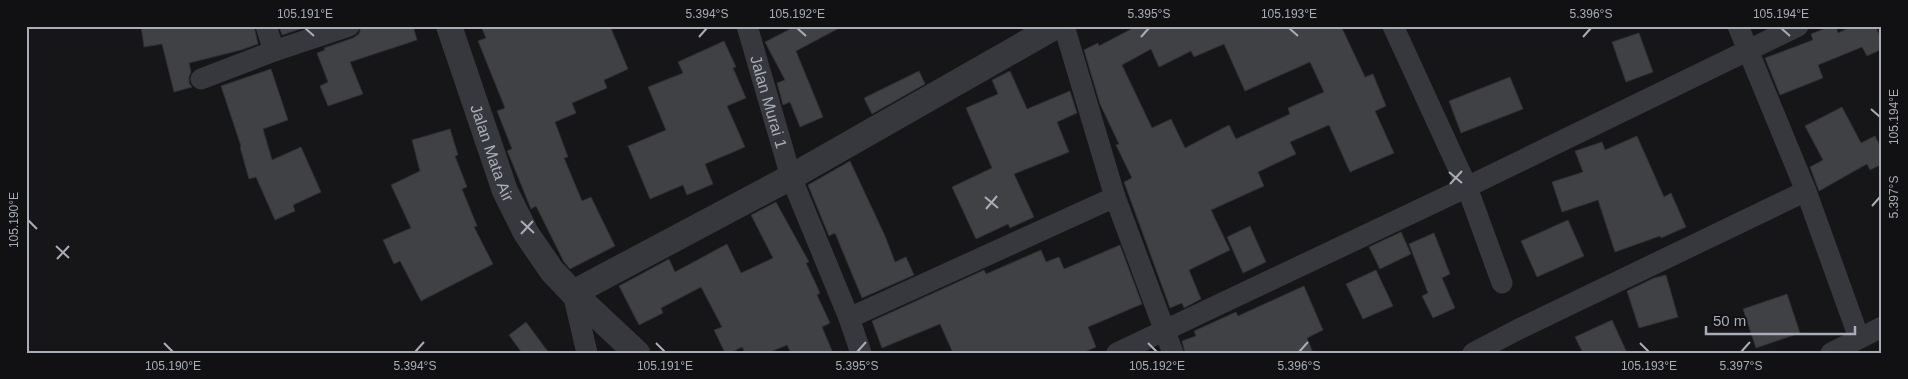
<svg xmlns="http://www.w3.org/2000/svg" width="1908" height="379" font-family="Arial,sans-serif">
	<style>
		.building { fill: #404145; stroke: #303034; fill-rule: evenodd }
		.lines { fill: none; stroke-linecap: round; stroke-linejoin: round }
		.minor { stroke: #37383d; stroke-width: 21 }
		.tertiary { stroke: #37383d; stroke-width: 26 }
		.ticks { fill: none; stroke: #a8adb8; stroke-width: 2 }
		.labels { text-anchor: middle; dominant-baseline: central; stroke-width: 4; stroke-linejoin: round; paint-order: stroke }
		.street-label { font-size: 16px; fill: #a8adb8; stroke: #111113 }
		.neatline { fill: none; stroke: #a8adb8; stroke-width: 2 }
		.ticks-label { font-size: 12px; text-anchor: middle; fill: #a8adb8 }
	</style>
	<rect width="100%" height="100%" fill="#161618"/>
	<path class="building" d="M141,26h113l4,18 -17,6 -52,13 2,9 -2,5v6l3,4 -18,5 -12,-48 -18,3z
		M279,26h24v2l-21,7z
		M361,26h52l4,14 -67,22 13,32 -35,12 -8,-20 8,-4 -11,-29 8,-3 -1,-2 29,-10 6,-4z
		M481,26h129l18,43 -24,11 3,8 -35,15 4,10 -21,9 13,35 -4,1 18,43 9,-4 24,49 -45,23 -6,-7 -28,-56 -5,3 -22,-54 -2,-4 5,-2 -15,-38 8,-3 -27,-67 8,-3z
		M796,26h47l-47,25 27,66 -23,10 -10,-25 -7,3 -6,-22 8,-3 -20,-38z
		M1137,26h204l24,51 8,-3 13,32 -11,5 19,42 -44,19 -21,-47 -39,17 6,12 -38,18 6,14 -53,24 19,40 -41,20 12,29 -17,9 -2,-5 -12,5 -46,-126 8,-4 -16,-33 3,-1 -19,-40 -16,-54 14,-7 1,3zM1224,44l21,47 65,-29 14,30 -36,16 2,6 -54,25 -7,-14 -44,23 -14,-29 -19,9 -30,-63 29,-16 8,18 32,-16 3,6z
		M1831,26h5l2,7 15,-7h22l7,14v9l-15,7 -5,-9 -44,18 5,13 -43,17 -15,-37 48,-18 -2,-6z
		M1639,33l14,39 -27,10 -14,-40z
		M724,41l12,26 -3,1 13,30 -19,8 18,41 -40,17 8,20 -26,11 -4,-10 -33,14 -22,-53 38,-16 -18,-43 35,-14 -5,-11z
		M271,69l17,51 -25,9 9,31 29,-13 20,45 -28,13 2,6 -20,9 -19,-43 -7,2 -9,-32 1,-1 -20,-60z
		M919,71l6,13 -53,30 -8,-16z
		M1010,71l17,38 43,-18 7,22 -20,9 12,30 -55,22 20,43 -24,11 -2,-4 -32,15 -24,-52 40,-19 -26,-60 32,-14 -6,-14z
		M1510,77l13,32 -62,24 -12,-32z
		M1842,107l19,36 14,-7 7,14v14l-12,6 -3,-6 -48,27 -9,-24 13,-7 -18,-34z
		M450,129l8,26 -3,1 12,31 -5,2 15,37 -3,1 19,37 -72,37 -21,-40 -6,3 -11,-24 28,-12 -20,-43 29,-14 -8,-31z
		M1637,136l27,61 7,-4 15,34 -25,11 -1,-2 -45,16 -17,-52 -36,12 -10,-30 31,-10 -8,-21 27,-9 3,8z
		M850,161l35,75 10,26 11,-5 8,18 -52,23 -27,-65 -6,3 -21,-51z
		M776,202l33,60 -3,1 14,30 -3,2 13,28 -8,4 11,26h-42l-4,-8 -19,8h-23l-3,-6 -12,6h-5l-11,-23 8,-3 -21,-40 -40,21 2,5 -24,12 -20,-39 50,-27 6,13 52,-28 14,29 32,-15 -22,-43z
		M1568,220l16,36 -47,21 -16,-36z
		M1250,226l16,36 -23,11 -16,-36z
		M1401,232l10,22 -31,15 -11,-22z
		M1434,233l16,41 -8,4 13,30 -22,10 -11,-22 6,-3 -19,-49z
		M1120,245l22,59 -54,23 8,20 -14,6h-129l-13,-29 -58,24 -10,-27 112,-51 2,4 55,-24 5,12 13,-5 5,12z
		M1376,270l17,36 -30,13 -17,-35z
		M1666,275l12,42 -39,11 -12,-37 27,-13z
		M1304,286l19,44 -16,8 6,15h-128l-3,-12 14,-5 -2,-5 42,-19 2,4z
		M1787,294l13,39 -44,15 -13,-39z
		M1612,320l15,33h-44l-8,-16z
		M526,322l23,31h-27l-13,-18z"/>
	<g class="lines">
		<g class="minor">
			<path d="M266,26l8,25"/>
			<path id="s1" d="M747,26l44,151 58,141 12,35"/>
			<path d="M1064,26l51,171 58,156"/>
			<path d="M1393,26l74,161 35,96"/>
			<path d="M1738,26l68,165 53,147"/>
			<path d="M201,79l73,-28 75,-25"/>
			<path d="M573,293l14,60"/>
			<path d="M849,318l266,-121"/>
			<path d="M1117,353l350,-166 331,-161"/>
			<path d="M1473,353l46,-24 287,-138"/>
			<path d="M1831,353l51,-26"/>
		</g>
		<g class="tertiary">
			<path id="s2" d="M449,26l56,165 21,42 26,38 21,22 64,60"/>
			<path d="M573,293l218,-116 265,-151"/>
		</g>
	</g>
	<path class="ticks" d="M305,28l9,8M797,28l9,8M1289,28l9,8M1781,28l9,8M699,37l8,-9M1141,37l8,-9M1583,37l8,-9M1871,109l9,8M1449,172l13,11M1450,184l12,-13M985,197l13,11M1872,206l8,-9M986,209l11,-13M28,220l9,9M521,221l13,12M521,234l12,-13M56,246l13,12M57,259l12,-13M164,343l9,9M656,343l9,9M1148,343l9,9M1640,343l9,9M415,352l9,-10M857,352l9,-10M1299,352l9,-10M1741,352l9,-10"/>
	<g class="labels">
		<g class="street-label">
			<text stroke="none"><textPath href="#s1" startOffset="79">Jalan Murai 1</textPath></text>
			<text stroke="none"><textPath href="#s2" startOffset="134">Jalan Mata Air</textPath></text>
		</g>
	</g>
	<rect width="1908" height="379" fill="none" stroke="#111113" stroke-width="55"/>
	<path d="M1706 326v8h149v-8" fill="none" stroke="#a8adb8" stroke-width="2.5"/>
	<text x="1713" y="326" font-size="15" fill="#a8adb8" stroke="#111113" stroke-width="4" paint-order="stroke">50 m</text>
	<rect x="28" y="28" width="1852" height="324" class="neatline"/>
	<g class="ticks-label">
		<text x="305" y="18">105.191°E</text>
		<text x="707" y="18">5.394°S</text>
		<text x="797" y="18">105.192°E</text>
		<text x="1149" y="18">5.395°S</text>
		<text x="1289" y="18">105.193°E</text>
		<text x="1591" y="18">5.396°S</text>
		<text x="1781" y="18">105.194°E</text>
		<text transform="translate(1894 117) rotate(-90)" y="4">105.194°E</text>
		<text transform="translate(1894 197) rotate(-90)" y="4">5.397°S</text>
		<text transform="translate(14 220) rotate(-90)" y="4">105.190°E</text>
		<text x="173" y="370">105.190°E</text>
		<text x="415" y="370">5.394°S</text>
		<text x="665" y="370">105.191°E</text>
		<text x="857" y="370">5.395°S</text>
		<text x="1157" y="370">105.192°E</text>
		<text x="1299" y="370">5.396°S</text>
		<text x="1649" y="370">105.193°E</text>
		<text x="1741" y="370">5.397°S</text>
	</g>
</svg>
